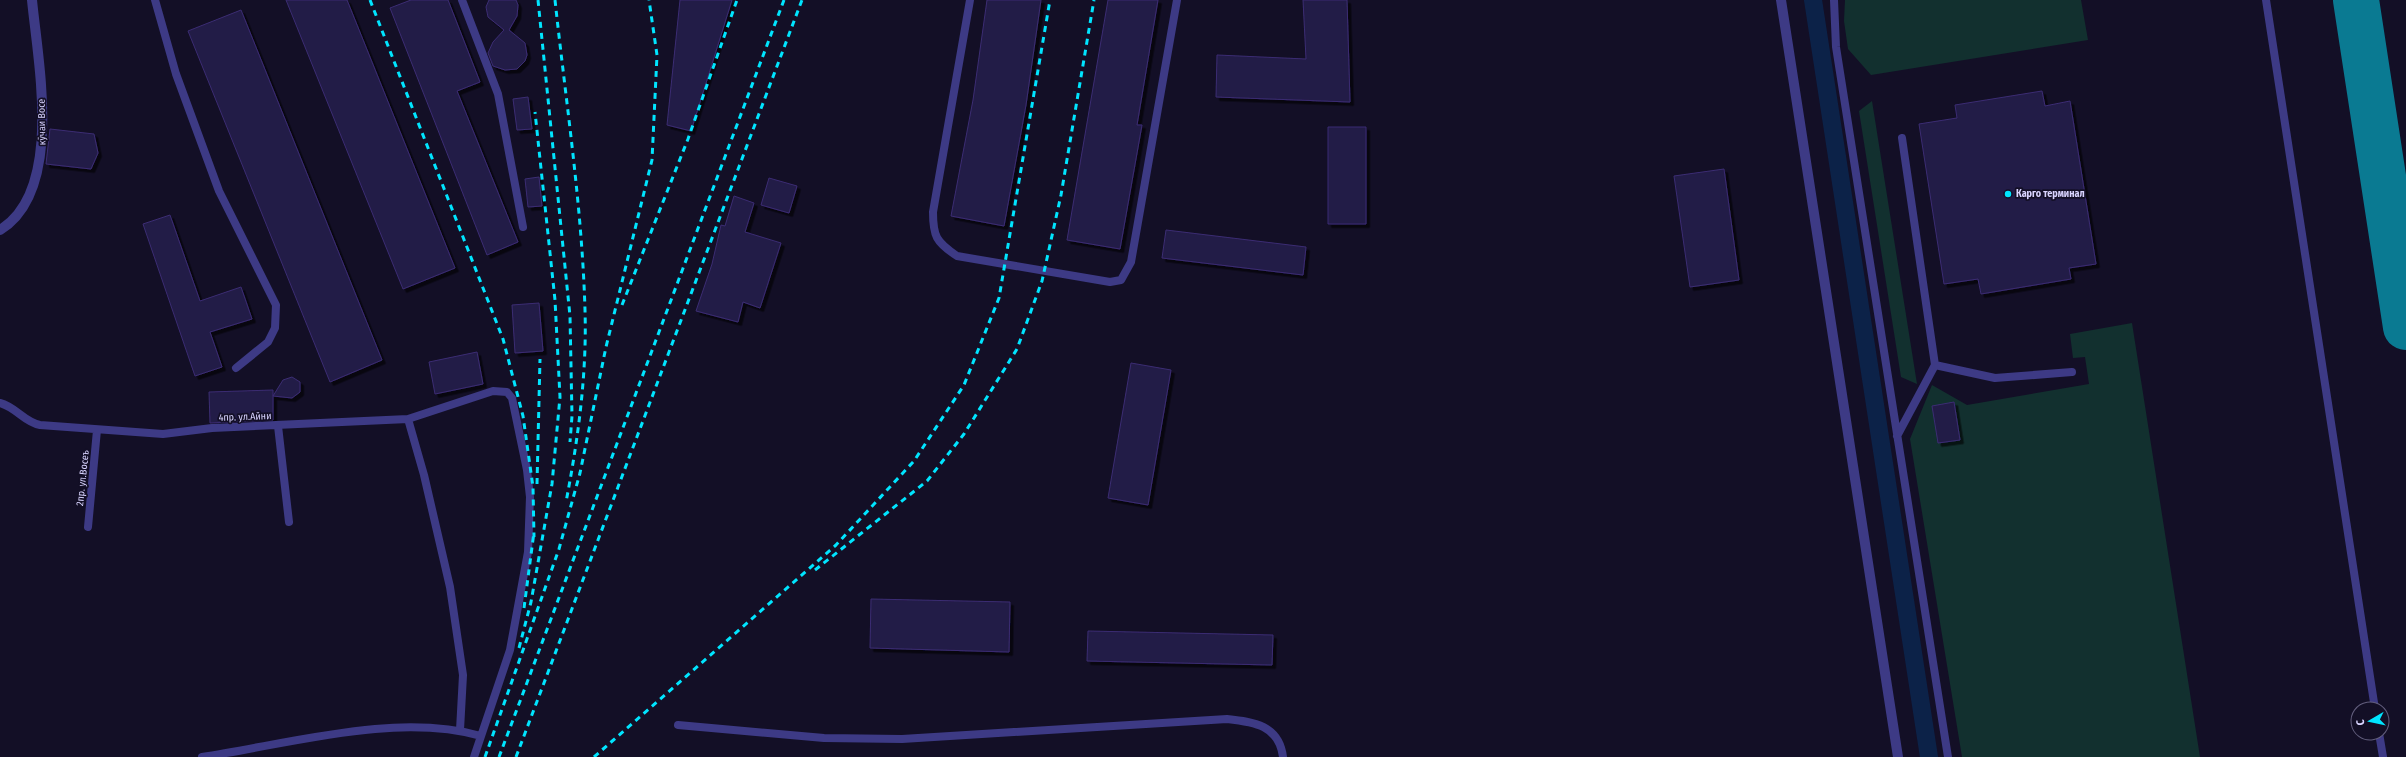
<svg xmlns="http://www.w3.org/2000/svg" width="2406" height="757" font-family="'Fira Sans Condensed',sans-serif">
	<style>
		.green { fill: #12302f }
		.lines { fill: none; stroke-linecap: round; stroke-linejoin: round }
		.canal { stroke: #0c2248; stroke-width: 18 }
		.taxiway { stroke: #0a7a92; stroke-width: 46 }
		.building { fill: #241b47; stroke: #3b2d73; filter: url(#shadow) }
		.service { stroke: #3d3a85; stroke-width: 8 }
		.minor { stroke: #3d3a85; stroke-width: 10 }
		.tertiary { stroke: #3d3a85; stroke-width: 10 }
		.rail { stroke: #00e5ff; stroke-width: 3; stroke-dasharray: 6 5; stroke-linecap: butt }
		.poi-dot { fill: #00e5ff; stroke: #130f26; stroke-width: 1.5 }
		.labels { text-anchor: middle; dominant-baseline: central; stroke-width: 3.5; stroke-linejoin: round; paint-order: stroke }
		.street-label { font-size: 10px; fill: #d9d4ff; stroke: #130f26 }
		.poi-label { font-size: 10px; font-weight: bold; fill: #d9d4ff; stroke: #130f26; text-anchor: start }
	</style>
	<defs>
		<filter id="shadow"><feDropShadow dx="3.5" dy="3.5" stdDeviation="0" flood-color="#0009"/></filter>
	</defs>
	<rect width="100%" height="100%" fill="#130f26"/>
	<path class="green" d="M1845,0h236l7,40 -217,35 -23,-26 -4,-28z
		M1872,101l45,283 -16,-7 -42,-266z
		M2132,323l68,434h-238l-52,-318 22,-54 35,20 122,-21 -4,-27 -12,1 -3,-24z"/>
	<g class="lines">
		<path class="canal" d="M1813,0l116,757"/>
		<path class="taxiway" d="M2356,0l50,327"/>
	</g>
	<path class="building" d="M286,0h61l108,268 -52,21z
		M411,0h37l32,82 -23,9 61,151 -31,13 -97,-247z
		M489,0h27l2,5 -1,11 -8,14 16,13 2,12 -2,6 -8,8 -12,1 -12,-4 -5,-13 5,-11 11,-12 -16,-13 -2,-10z
		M680,0h52l-41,131 -24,-6z
		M987,0h54l-15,105 -22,121 -53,-10 22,-116z
		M1108,0h50l-21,125h5l-22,124 -53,-9z
		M1303,0h44l3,102 -134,-5 1,-42 89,4z
		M241,10l141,350 -52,22 -142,-351z
		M2042,91l3,15 25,-5 26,163 -27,4 2,11 -90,15 -3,-15 -34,5 -25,-160 38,-6 -2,-13z
		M528,97l4,32 -15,1 -4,-31z
		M1328,127h38v97h-38z
		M50,129l44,5 4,19 -7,16 -45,-5z
		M1724,169l15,111 -49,7 -16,-111z
		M539,177l3,29 -14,1 -3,-28z
		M769,178l28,8 -8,27 -28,-8z
		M734,196l20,7 -9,29 36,11 -21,65 -17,-6 -5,20 -42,-11 16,-47 9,-39 4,1z
		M170,215l30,86 41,-14 11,32 -42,13 12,35 -27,9 -52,-152z
		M1166,230l140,17 -3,28 -141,-17z
		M539,303l4,48 -28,2 -3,-48z
		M477,352l6,32 -48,10 -6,-32z
		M1131,363l40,7 -23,135 -40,-7z
		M292,377l8,5v10l-8,6 -19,-2v24l-63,3 -1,-31 64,-2v6l10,-16z
		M1954,402l6,38 -22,3 -6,-37z
		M871,599l139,3 -1,50 -139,-4z
		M1088,631l185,4 -1,30 -185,-4z"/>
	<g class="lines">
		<path class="service" d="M155,0l21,74 43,117 57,114 -1,23 -7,14 -32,26
			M462,0l36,94 25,133
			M970,0l-37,212c0,24 3,30 24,44l153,26 11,-2 10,-18 46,-262
			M1834,0l2,47 112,710
			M2266,0l109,709
			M1935,365l60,13 77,-6
			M0,403c16,4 24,19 40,22l123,9 49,-6 196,-9 85,-28 14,1 5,6 15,72 3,27 -2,55 -18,98 -36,107
			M408,419l16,56 26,112 13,88 -3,55
			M278,426l11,96
			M1897,436l38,-71 -33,-227
			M88,527l9,-97
			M678,725l146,13 78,1 325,-20c27,3 52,6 56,38
			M2379,733l4,24
			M202,757c87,-13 194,-45 279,-21"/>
		<path class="minor" d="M0,230c64,-39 38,-167 32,-230"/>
		<path class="tertiary" d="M1781,0l117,757"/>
		<path class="rail" d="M370,0l133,339 20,77 10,71 1,50
			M538,0l32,316 2,100 -2,26
			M555,0c11,103 27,206 30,310 2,64 -7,130 -19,192
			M622,305l66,-166 49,-139
			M537,484l3,-125
			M815,570l112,-89 37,-47 53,-85 25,-68 19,-86 33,-195
			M524,608l10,-76
			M519,648l12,-46 21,-118 8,-87 -5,-97 -20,-188
			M485,757l74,-208 21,-76 26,-126 46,-187 5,-105 -8,-55
			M499,757l285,-757
			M516,757l286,-757
			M594,757l242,-212 78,-84 50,-76 35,-87 51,-298"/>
	</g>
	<circle class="poi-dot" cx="2008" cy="194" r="4"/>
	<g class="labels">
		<g class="street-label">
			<text transform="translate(42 122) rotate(-91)">кӯчаи Восе</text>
			<text transform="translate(245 417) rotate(-2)">4пр. ул.Айни</text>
			<text transform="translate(83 478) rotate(-84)">2пр. ул.Восеъ</text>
		</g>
		<g class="poi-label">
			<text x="2016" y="194">Карго терминал</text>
		</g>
	</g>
	<g transform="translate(2370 721) rotate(261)"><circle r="19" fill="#130f26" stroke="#625e7d"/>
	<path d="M0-3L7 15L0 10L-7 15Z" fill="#00e5ff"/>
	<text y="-6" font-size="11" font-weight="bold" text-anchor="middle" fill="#d9d4ff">С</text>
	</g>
</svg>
